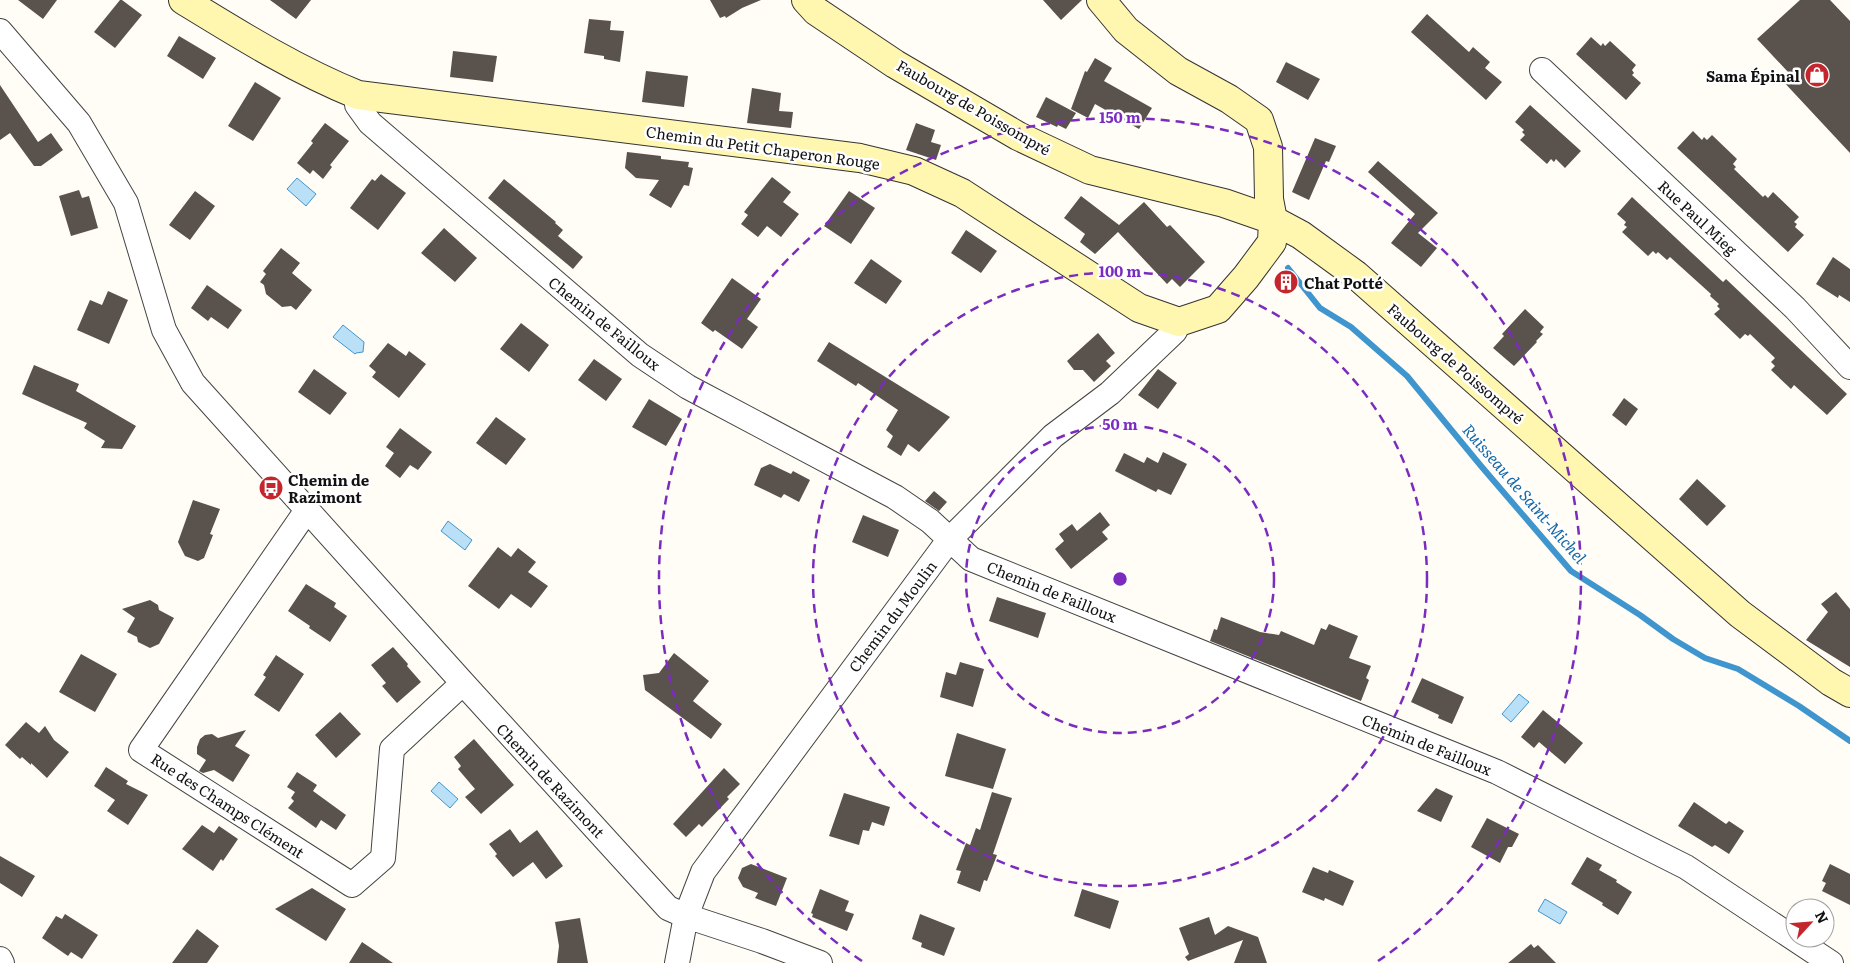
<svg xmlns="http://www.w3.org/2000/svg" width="1850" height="963" font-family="Literata,serif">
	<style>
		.water { fill: #b9e0f7; stroke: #3f96cf }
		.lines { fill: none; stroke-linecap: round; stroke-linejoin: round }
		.stream { stroke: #3f96cf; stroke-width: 6 }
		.building { fill: #5a524d }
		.street-casing { stroke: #444; stroke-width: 26 }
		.secondary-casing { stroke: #333; stroke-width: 30 }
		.street { stroke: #fff; stroke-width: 24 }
		.secondary { stroke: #fff6b0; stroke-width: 28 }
		.ring { fill: none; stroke: #7b2cbf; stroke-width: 2.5; stroke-dasharray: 9 6 }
		.labels { text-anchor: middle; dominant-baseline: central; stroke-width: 5; stroke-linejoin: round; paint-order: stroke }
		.poi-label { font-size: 15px; font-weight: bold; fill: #111; stroke: #fff; text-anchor: start }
		.street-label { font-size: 15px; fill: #111; stroke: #fff }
		.water-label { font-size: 16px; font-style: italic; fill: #1768a6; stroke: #fff }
		.centre { fill: #7b2cbf; stroke: #fff; stroke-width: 2.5 }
		.ring-label { font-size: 15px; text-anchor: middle; font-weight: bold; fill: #7b2cbf; stroke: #fff; stroke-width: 5; stroke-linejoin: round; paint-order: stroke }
	</style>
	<rect width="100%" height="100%" fill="#fffdf5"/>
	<path class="water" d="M297,178l19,16 -10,12 -19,-17z
		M343,325l21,17 -1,10 -7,1 -1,1 -22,-17z
		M448,521l24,19 -7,10 -24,-19z
		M1519,694l10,8 -18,20 -9,-8z
		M439,782l19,17 -8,9 -19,-17z
		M1545,899l22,13 -7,12 -22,-13z"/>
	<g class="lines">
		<path class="stream" d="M1288,268l32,40 31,19 56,49 74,90 90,105 69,44 33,24 32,19 33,11 61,37 51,35"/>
	</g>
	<path class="building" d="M18,0h39l-14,19z
		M120,0h2l20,15 -27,33 -21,-16z
		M270,0h41l-15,19z
		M710,0h51l-19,8 -16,10 -1,-2 -5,2z
		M1043,0h39l-21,20z
		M1800,0h30l20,21v132l-69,-74 7,-7 -31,-33z
		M1427,14l42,38 4,-5 17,15 -5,6 17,14 -16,18 -75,-68z
		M589,19l22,2 -1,9 14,1 -4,31 -16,-3v-3l-20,-3z
		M179,36l37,22 -13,21 -36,-23z
		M1591,37l10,9 2,-3 2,3 5,-5 26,24 -4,5 2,3 -2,2 9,8 -15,17 -50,-46z
		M453,51l44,5 -4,26 -43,-5z
		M1095,58l17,10 -8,13 48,27 -13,21 -44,-25 -7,14 -17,-9 14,-38 2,1z
		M1286,62l34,17 -12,21 -32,-18z
		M646,71l42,5 -4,31 -42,-5z
		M255,82l26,16 -28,43 -25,-15z
		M0,85l38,57 13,-9 12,17 -22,16h-7l-24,-33 -10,7z
		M752,88l29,5 -2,18 14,1 -2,16 -44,-5z
		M1046,97l30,16 -10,16 -8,-4 -1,2 -21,-10z
		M1530,105l51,46 -16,17 -9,-9 -2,3 -3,-3 -4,5 -27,-24 5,-5 -3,-3 2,-2 -9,-8z
		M325,123l24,18 -19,24 2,2 -9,12 -10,-9 -3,4 -13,-11 16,-20 -2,-2z
		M916,123l19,7 -4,12 10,3 -5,15 -30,-10z
		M1693,131l9,9 2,-3 3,3 5,-5 25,24 -4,5 3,3 -2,2 29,28 2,-2 3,3 5,-6 26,25 -5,5 3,2 -2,3 9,8 -16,17 -111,-104z
		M1315,138l21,8 -7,16 -3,-1 -17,39 -17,-8z
		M627,152l34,4v3l28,3 -1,5 5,1 -4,18 -5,-1 -13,23 -22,-13 10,-15 -23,-2 -11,-10z
		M1378,161l60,52 -20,20 19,15 -16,19 -30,-24 24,-29 -47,-42z
		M381,174l25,19 -28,37 -28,-22 22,-29 3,2z
		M772,177l19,15 -8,10 16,12 -18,23 -14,-11 -9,11 -17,-13 7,-9 -4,-3z
		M504,179l52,43 -1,1 8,7 -5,6 25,21 -10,12 -85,-71z
		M79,190l3,8 7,-2 9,32 -27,8 -12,-40z
		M195,191l20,15 -25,34 -21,-15z
		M849,191l26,17 -24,36 -27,-18z
		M1081,196l38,29 25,-23 23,25 3,-2 35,37 -25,25 -8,-8 -5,5 -49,-52 -23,22 -15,-12 5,-8 -21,-16z
		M1632,197l91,85 3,-3 121,115 -20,21 -33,-30 -3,4 -20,-19 4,-4 -4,-4 4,-4 -25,-24 -2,2 -3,-2 -5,5 -26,-25 6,-5 -3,-3 2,-2 -9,-8 1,-2 -41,-37 -3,3 -9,-8 -2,2 -3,-3 -5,5 -26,-24 5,-5 -3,-2 2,-3 -9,-8z
		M444,228l33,30 -22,24 -34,-29z
		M966,230l31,21 -16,22 -30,-20z
		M281,248l19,15 -8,10 20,17 -16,20 -5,-4 -9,1 -16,-13 -2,-9 -4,-3 6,-8 -3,-3z
		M1833,257l17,12v33l-11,-7 -1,3 -22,-14z
		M871,259l31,22 -16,23 -32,-21z
		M732,278l29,21 -14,20 11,8 -16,22 -27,-19 -2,2 -12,-9z
		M207,285l35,25 -14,19 -17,-12 -3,4 -17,-13z
		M108,291l20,9 -19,44 -32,-14 13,-30 12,5z
		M1525,309l19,18 -4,5 3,2 -7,7 1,1 -23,24 -21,-18 11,-12 -2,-2z
		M521,323l28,22 -20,27 -29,-23z
		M1098,333l17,20 -9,8 5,5 -17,16 -11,-12h-9l-7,-9z
		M829,342l121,75 -31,35 -11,-8 -7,12 -14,-9 6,-11 -7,-6 12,-20 -40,-27 -2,3 -39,-25z
		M388,343l18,13 3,-5 17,13 -27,34 -27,-21 4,-5 -7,-6z
		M594,359l28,20 -16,22 -28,-21z
		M34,365l45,19 -3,7 60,35 -14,23 -21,-1 4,-7 -21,-13 3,-5 -65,-29z
		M314,369l33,24 -17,22 -32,-23z
		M1158,369l19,14 -19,26 -20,-14z
		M1624,398l14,11 -12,17 -14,-11z
		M649,399l33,20 -16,27 -34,-19z
		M496,417l30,22 -20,26 -30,-22z
		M400,428l32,24 -14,18 -8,-5 -10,13 -15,-12 9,-13 -8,-6z
		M1163,452l24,12 -16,31 -13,-6 -2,3 -41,-21 9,-18 20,10 3,-6 11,6z
		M770,464l21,10 2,-3 17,9 -11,22 -15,-8 -3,4 -27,-13 7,-17z
		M1697,479l29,27 -19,20 -28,-27z
		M934,491l13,11 -8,9 -14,-10z
		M193,500l27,9 -10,25 3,1 -9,23 -6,3 -13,-5 -7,-14z
		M1100,512l10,13 -8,7 6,7 -37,30 -16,-20 9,-8 -5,-7 13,-10 5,7z
		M863,515l36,15 -11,27 -36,-15z
		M498,547l13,10 7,-9 18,14 -8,10 20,14 -17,22 -20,-14 -12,15 -31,-23z
		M306,584l30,19 -2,4 13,9 -17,26 -21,-14 1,-2 -22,-15z
		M1836,592l14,17v58l-44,-27 22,-28 -7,-8z
		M997,597l49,16 -8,25 -49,-17z
		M150,600l8,5 1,5 15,8 -15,26 -9,4 -12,-6 -1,-5 -10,-5 8,-14 -13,-9z
		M1221,617l39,15 19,3 2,-4 33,14 7,-17 5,2 3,-6 29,12 -9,22 22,8 -5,12 3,2 -8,21 -151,-60 4,-12 3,1z
		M393,647l15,17 -1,2 14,16 -24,21 -15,-17 4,-3 -15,-18z
		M674,653l35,28 -16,20 29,23 -11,15 -66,-49 -2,-15 16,-2z
		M81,654l36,20 -22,38 -36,-20z
		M276,655l28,19 -25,38 -25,-17 12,-18 -3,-2z
		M960,662l24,7 -11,38 -33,-10 6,-25 10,3z
		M1422,678l42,19 -12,27 -14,-6 1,-3 -28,-13z
		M1543,710l40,33 -18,21 -26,-22 -5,6 -13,-11z
		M340,712l21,22 -25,24 -21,-23z
		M26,722l13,11 6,-7 9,14 15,12 -22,26 -16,-15v2l-9,-8 -2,2 -15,-14z
		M246,730l-11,16 15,9 -17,27 -19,-12 -11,3 -4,-2 7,-11 -9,-6v-7l3,-8 5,-4 7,-1 6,4z
		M957,733l49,16 -13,40 -48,-13z
		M474,739l40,46 -33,29 -16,-17 10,-8 -17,-20 3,-3 -7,-9z
		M106,767l22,14 -2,3 22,11 -20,30 -21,-14 8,-11 -21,-14z
		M724,768l16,16 -13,13 2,2 -27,28 -3,-3 -13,13 -13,-13z
		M297,772l20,13 -4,6 33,24 -10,15 -15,-10 -5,8 -28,-20 6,-7 -3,-3 4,-6 -8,-5z
		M1436,788l17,8 -12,26 -24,-11z
		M992,792l20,6 -19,56 4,1 -10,26 -3,-1 -4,12 -23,-9 4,-12 -5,-1 10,-27 4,2 6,-17 4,2z
		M844,793l46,14 -6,19 -12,-4 -3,9 -6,-1 -4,15 -30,-9z
		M1694,802l32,22 3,-3 15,10 -15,23 -14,-9 -3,2 -34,-21z
		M1487,818l32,16 -7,13h-4l-8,16 -29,-16z
		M202,825l12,8 5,-7 19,13 -15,22 -2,-2 -8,12 -31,-22z
		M510,829l10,14 17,-13 26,36 -17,13 -13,-17 -20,15 -18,-21 2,-2 -8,-10z
		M0,856l35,20 -13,21 -22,-14z
		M1587,857l15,8 -3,5 18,10 -1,2 16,10 -14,23 -16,-10 1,-2 -32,-19z
		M751,864l36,14 -11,28 -21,-8 3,-5 -15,-6 -5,-9 4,-10z
		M1830,864l20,10v31l-28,-14 4,-8 -4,-2z
		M1313,867l15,6 1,-3 25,11 -11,25 -18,-8 -1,3 -22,-9z
		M312,888l34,21 -20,32 -51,-32z
		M820,889l29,12 -4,10 9,3 -7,17 -35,-14 1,-3 -2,-1z
		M1082,889l37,12 -9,28 -36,-13z
		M65,914l33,21 -16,24 -11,-7 -3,4 -26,-18 14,-22 6,3z
		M920,914l35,14 -11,28 -23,-9 1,-4 -10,-4z
		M1209,917l6,18 13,-9 30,11 9,26h-33l9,-23 -55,21 -3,-4 4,-3 -10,-26z
		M580,918l8,45h-31l2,-17 -4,-24z
		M197,929l22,17 -12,17h-35z
		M362,942l31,21h-44z
		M1531,944l3,4 4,-3 18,18h-48z"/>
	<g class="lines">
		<defs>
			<path id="street" d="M0,31l79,92 47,80 38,127 29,53 270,300 205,225 18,8 76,25 58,22
				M1542,70l253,238 55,59
				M358,95l-1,10 13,18 270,232 48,32 207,110 35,24 41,38 526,213 189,95 145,96
				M307,510l-166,240 211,135 31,-27 9,-109 71,-66
				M0,959l2,4
				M677,963l9,-47 17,-44 246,-332 104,-104 57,-43 65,-62 4,-9"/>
			<path id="secondary" d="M183,0c57,35 113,70 175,95l502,63 54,13 48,22 177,115 40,14 39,-13 28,-32 26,-35 1,-22 -4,-21 -1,-52 -9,-27 -30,-21 -51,-28 -52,-41 -25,-30
				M806,0l10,11 79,53 123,72 72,34 134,33 49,17 28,15 55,40 384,339 91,68 19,11"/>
		</defs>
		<use href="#street" class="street-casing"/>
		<use href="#secondary" class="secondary-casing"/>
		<use href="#street" class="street"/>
		<use href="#secondary" class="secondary"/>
	</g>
	<g class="ring">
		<circle cx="1120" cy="579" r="154"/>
		<circle cx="1120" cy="579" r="307"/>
		<path d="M862 961A461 461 0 1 1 1378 961"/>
	</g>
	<defs>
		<symbol id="shop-disc" viewBox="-11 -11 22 22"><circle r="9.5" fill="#c4262e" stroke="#fff"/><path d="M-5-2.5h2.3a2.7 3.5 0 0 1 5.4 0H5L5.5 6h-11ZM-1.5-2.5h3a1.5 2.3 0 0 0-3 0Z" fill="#fff"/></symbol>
		<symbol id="building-disc" viewBox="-11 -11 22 22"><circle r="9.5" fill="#c4262e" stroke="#fff"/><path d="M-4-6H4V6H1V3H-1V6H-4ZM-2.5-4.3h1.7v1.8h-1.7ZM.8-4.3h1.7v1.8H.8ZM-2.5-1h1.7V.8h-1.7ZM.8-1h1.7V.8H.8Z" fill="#fff"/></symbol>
		<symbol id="bus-disc" viewBox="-11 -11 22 22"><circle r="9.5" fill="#c4262e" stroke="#fff"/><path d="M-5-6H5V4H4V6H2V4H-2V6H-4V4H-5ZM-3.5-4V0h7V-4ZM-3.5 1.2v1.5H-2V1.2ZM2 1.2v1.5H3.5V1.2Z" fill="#fff"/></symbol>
	</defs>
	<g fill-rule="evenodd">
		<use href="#shop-disc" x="1803" y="61" width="28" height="28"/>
		<use href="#building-disc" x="1272" y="268" width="28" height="28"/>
		<use href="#bus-disc" x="257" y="474" width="28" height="28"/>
	</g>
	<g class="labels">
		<g class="poi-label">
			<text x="1800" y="75" text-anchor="end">Sama Épinal</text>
			<text x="1304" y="282">Chat Potté</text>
			<text x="288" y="479">Chemin de<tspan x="288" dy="17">Razimont</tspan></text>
		</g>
		<g class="street-label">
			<text transform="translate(974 107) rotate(30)">Faubourg de Poissompré</text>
			<text transform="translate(763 147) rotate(8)">Chemin du Petit Chaperon Rouge</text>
			<text transform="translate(1698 217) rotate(43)">Rue Paul Mieg</text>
			<text transform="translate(605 323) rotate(39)">Chemin de Failloux</text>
			<text transform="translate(1456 363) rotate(41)">Faubourg de Poissompré</text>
			<text transform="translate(1052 591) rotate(22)">Chemin de Failloux</text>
			<text transform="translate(892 616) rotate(-53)">Chemin du Moulin</text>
			<text transform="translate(1427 744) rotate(22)">Chemin de Failloux</text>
			<text transform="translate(551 780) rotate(47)">Chemin de Razimont</text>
			<text transform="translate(228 805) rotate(33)">Rue des Champs Clément</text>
		</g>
		<g class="water-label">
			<text transform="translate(1525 493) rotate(49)">Ruisseau de Saint-Michel</text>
		</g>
	</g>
	<circle cx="1120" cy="579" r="8" class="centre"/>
	<g class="ring-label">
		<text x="1120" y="123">150 m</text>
		<text x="1120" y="277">100 m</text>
		<text x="1120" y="430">50 m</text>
	</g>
	<g transform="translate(1810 923) rotate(64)"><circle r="24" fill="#ffffff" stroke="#a0a0a0"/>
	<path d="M0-4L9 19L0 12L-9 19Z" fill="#c4262e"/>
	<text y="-8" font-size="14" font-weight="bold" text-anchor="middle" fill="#111111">N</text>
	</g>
</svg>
